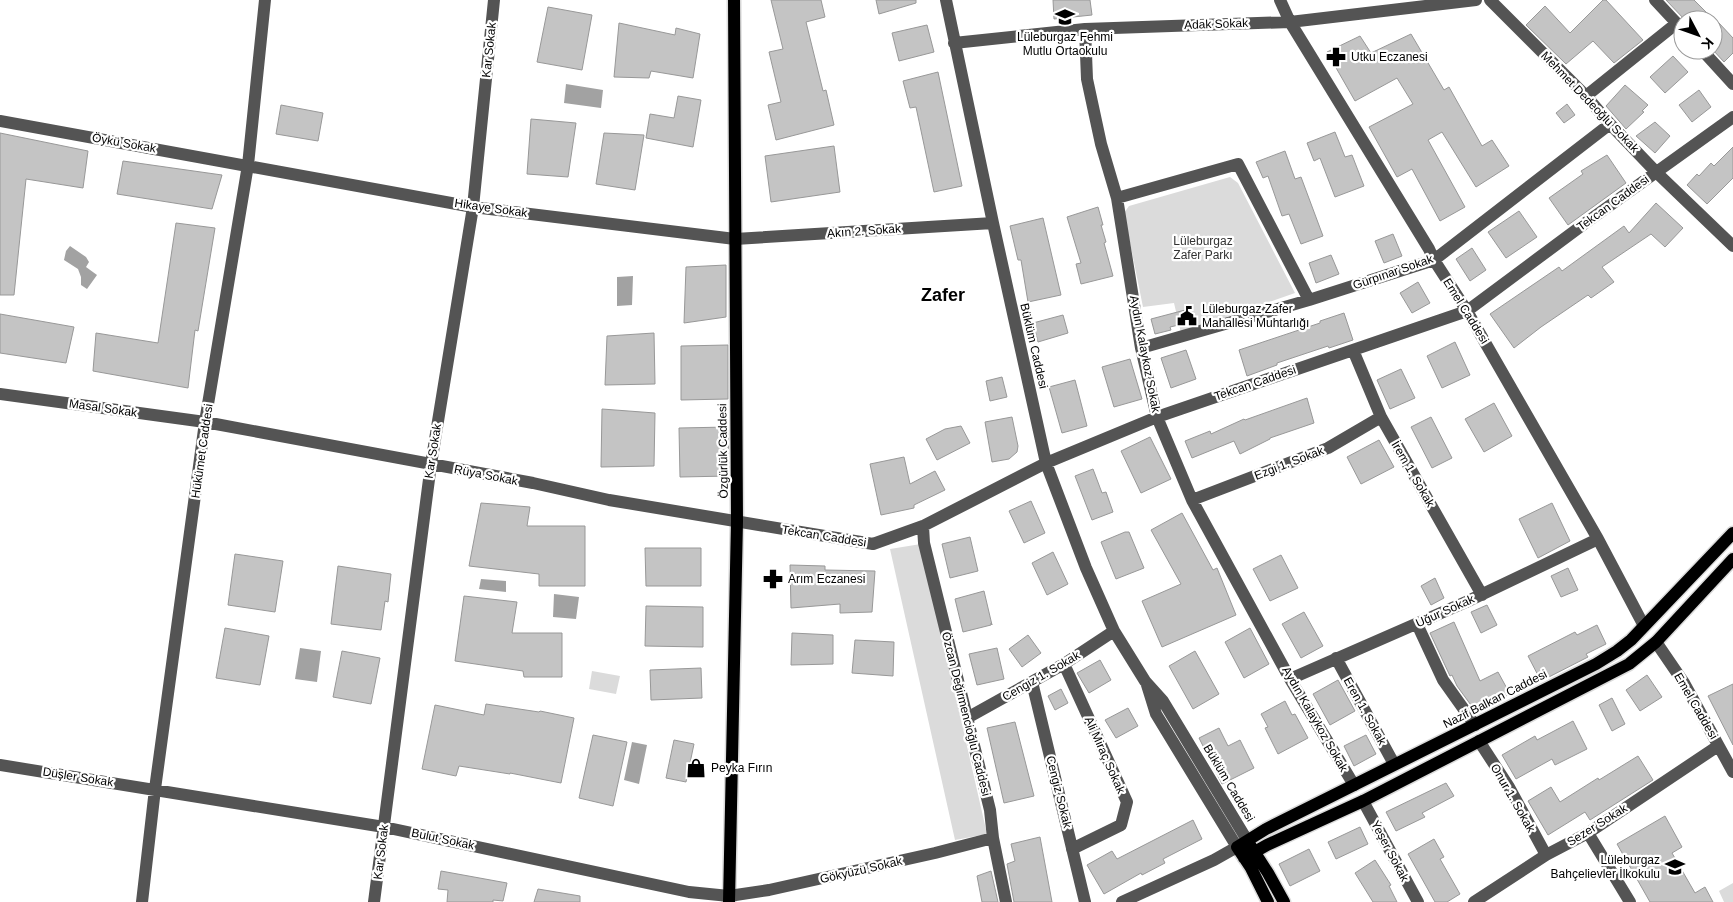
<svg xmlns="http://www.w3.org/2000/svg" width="1733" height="902" font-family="Helvetica,sans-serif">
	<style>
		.green { fill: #dbdbdb }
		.water { fill: #a2a2a2 }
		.building { fill: #c4c4c4; stroke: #989898 }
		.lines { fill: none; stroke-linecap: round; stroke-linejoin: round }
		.major-casing { stroke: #dbdbdb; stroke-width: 15 }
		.minor { stroke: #545454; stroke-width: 12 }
		.major { stroke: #000; stroke-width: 12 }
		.labels { text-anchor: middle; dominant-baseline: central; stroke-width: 4.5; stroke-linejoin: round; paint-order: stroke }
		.street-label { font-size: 12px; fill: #000; stroke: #fff }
		.poi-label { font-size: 12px; fill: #000; stroke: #fff; text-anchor: start }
		.park-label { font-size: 12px; fill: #323232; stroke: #fff }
		.district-label { font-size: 18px; font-weight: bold; fill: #000; stroke: #fff }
	</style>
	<rect width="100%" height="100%" fill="#fff"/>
	<path class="green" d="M1230,177l8,6 57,110 -114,40 -7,-30 -31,4 -19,-94 5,-7z
		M921,544l66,290 -32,6 -65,-291z
		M592,671l28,5 -4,18 -27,-5z
		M1733,883v19h-9l-5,-11z"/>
	<path class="water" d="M566,84l37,6 -2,18 -37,-5z
		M70,246l16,11 3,5 -3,5 11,8 -10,14 -6,-4v-8l-3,-8 -14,-9 2,-9z
		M633,276l-1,29 -15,1v-29z
		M481,579l25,2v11l-27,-3z
		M554,594l25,3 -3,22 -23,-2z
		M300,648l21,3 -4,31 -22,-3z
		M632,742l15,3 -8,39 -15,-4z"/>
	<path class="building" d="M771,0h50l4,17 -19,5 17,69 3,-1 8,35 -58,15 -8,-35 13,-3 -12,-50 14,-3z
		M876,0h40v3l-37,11z
		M1053,0h37l2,15 -38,4z
		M1603,0h3l37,40 -29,23 -21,-22 -27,23 -40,-39 19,-19 25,27z
		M1666,0h28l20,20h-29z
		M548,7l44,8 -10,55 -45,-8z
		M619,23l56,12 1,-7 24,6 -7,44 -42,-7 -2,7 -35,-1z
		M1719,23l14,15v15l-9,9 -11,-12v-22z
		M927,25l7,27 -35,9 -7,-28z
		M1411,34l33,56 5,-3 33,59 10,-6 17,26 -33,21 -34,-55 -14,8 37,67 -25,14 -28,-52 -15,8 -28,-50 44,-23 -16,-26 -42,23 -28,-49 33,-16 11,17z
		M1673,56l15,16 -23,21 -15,-16z
		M938,72l24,114 -28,6 -18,-85 -6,1 -7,-27z
		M1625,85l23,20 -6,6 2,1 -18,17 -20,-23z
		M1699,90l12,17 -19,15 -13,-17z
		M678,96l23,4 -8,47 -47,-9 4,-24 24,4z
		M1567,104l8,11 -11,8 -8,-10z
		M281,105l42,8 -5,28 -42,-7z
		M531,119l45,4 -8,54 -41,-3z
		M1655,122l15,14 -15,17 -19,-17z
		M1335,132l10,25 7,-2 12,31 -29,11 -15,-39 -6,3 -7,-18z
		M0,133l88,18 -5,37 -57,-9 -12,116h-14z
		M604,133l40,2 -9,55 -39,-6z
		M834,146l6,46 -69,10 -6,-46z
		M1733,147v31l-26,26 -20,-19 10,-11 2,2 12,-13 3,3z
		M1285,151l10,28 6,-2 22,59 -22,8 -12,-30 -7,2 -14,-40 -5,2 -7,-16z
		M1607,155l19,28 -58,42 -19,-27 34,-24 -2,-3z
		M123,161l99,14 -10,34 -95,-15z
		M1656,203l27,25 -18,19 -14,-13 -49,33 12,15 -23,16 -3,-3 -47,32 -27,21 -24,-34 69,-47 3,4 62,-45 5,7z
		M1098,207l5,18h-2l5,17 -2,1 9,33 -32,8 -5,-20 5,-1 -14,-46z
		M1519,211l18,26 -31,21 -18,-26z
		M1043,218l18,77 -33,7 -7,-42h-3l-8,-34z
		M176,223l39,5 -17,103 -3,-1 -7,58 -95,-17 3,-38 62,10z
		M1393,234l9,22 -18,7 -9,-22z
		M1472,248l14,22 -16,11 -14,-22z
		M1331,255l8,19 -23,9 -7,-20z
		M726,265v52l-42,6 2,-56z
		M1418,282l12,21 -18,10 -12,-20z
		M1189,309l3,13 -22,5 1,3 -16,4 -4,-15z
		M1344,313l9,27 -24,8 -1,-2 -51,17v2l-30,11 -8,-26 81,-27v-2z
		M0,314l74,13 -8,36 -66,-10z
		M1063,315l5,18 -30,9 -5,-19z
		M654,333l1,51 -50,1 2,-49z
		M1455,342l15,33 -28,13 -15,-32z
		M728,345v54l-47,1v-54z
		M1186,350l10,29 -25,9 -10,-30z
		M1130,359l12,40 -28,8 -12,-40z
		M1401,369l14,29 -25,11 -13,-29z
		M1002,377l5,20 -17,4 -4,-20z
		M1075,380l12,46 -25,7 -13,-46z
		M1307,398l7,25 -44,15v1l-30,15 -6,-13 -42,17 -7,-17 25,-10 1,3 33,-15 1,1z
		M1494,403l18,33 -28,16 -19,-33z
		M602,409l53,4 -1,53 -53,1z
		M1012,417l6,29 -1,6 -8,7 -17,3 -7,-40z
		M1431,417l21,41 -20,10 -21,-41z
		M961,426l9,17 -33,17 -11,-21 19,-10z
		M728,427l1,49 -49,1 -1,-49z
		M1150,437l21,42 -30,14 -20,-42z
		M1379,440l15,27 -33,17 -14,-27z
		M904,457l6,27 25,-13 10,19 -31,15v3l-33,7 -11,-51z
		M1093,469l9,24 4,-1 7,20 -21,8 -17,-44z
		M1031,501l14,32 -21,10 -15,-32z
		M481,503l49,4 -3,19h58v60h-46v-12l-70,-8z
		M1552,503l18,38 -32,17 -19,-39z
		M1182,513l31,57 4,-2 19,47 -74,32 -20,-46 39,-17 -30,-54z
		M1125,532h4l15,36 -28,11 -15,-37z
		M970,537l8,34 -28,7 -8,-34z
		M645,548h56v38h-55z
		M1053,552l15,32 -21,11 -15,-32z
		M235,554l48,7 -8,51 -47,-7z
		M1281,555l17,33 -28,13 -17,-32z
		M790,565l35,1v4l50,1 -3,41 -32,1v-9l-49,4z
		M338,566l53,8 -3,28 -3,-1 -4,29 -50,-6z
		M1568,568l10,22 -17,7 -10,-21z
		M1435,578l9,20 -13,7 -10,-19z
		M984,591l8,34 -1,-2v2l-28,7 -8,-33z
		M464,596l53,6 -5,31h50v44h-38l-1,-6 -68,-10z
		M1487,605l10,20 -16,8 -10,-21z
		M646,606l57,1v40l-58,-1z
		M1304,612l19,34 -22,12 -19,-34z
		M1454,622l26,59 18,-9 12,22 -34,18 -19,-26 -5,-11 -2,1 -20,-43z
		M1597,625l9,19 -20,10 2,3 -47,24 -13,-25 47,-24 2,3z
		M225,628l44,8 -9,49 -44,-7z
		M1250,628l19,36 -25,14 -19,-36z
		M792,633l41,2v29l-42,1z
		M1028,635l13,18 -19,14 -13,-18z
		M855,640l39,2 -1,34 -41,-3z
		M997,648l7,31 -27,6 -8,-31z
		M342,651l38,7 -9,46 -38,-7z
		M1195,651l24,43 -26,15 -24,-43z
		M1100,660l11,20 -22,13 -12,-20z
		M701,668l1,30 -51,2 -1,-30z
		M1647,675l15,22 -22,14 -14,-21z
		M1338,680l17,31 -25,14 -17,-31z
		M1733,684v61l-25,-49z
		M1061,689l7,14 -13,7 -7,-14z
		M1612,698l13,26 -13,7 -13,-26z
		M1285,701l7,14 3,-1 13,24 -30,16 -13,-26 3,-1 -7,-13z
		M486,704l53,8 1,-1 34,7 -13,65 -51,-10v1l-51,-8 -3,10 -34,-7 13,-64 49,10z
		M1128,708l10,18 -22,12 -11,-18z
		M1573,721l14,28 -32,16 -3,-6 -36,20 -14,-24 33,-19 2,4z
		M1015,722l19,74 -30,7 -17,-75z
		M1219,728l9,18 12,-6 14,28 -32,16 -23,-46z
		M593,735l34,7 -14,64 -34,-8z
		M1366,735l10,19 -22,12 -10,-20z
		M674,740l20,4 -8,38 -20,-4z
		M1638,756l15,24 -63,40 -5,-8 -37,23 -20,-34 23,-14 9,15 38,-24 1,2z
		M1446,783l8,13 -32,17 3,4 -29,14 -10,-19z
		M1665,816l17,31 -10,6 23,40 10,-6 8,15h-63l-33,-58z
		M1193,820l9,19 -39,20 2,4 -23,12 -1,-2 -37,21 -17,-29 25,-14 5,8z
		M1360,827l8,17 -32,15 -8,-17z
		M1040,837l12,65h-38l-7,-38 8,-3 -4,-17z
		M1434,839l10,18 -4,2 20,35 -13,8h-12l-27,-48z
		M1309,849l11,22 -30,15 -11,-22z
		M1375,860l16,25 -2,1 8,16h-24l-18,-29z
		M441,871l66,12 -4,18 -10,-1v2h-46l1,-12 -10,-1z
		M991,871l7,31h-16l-5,-26z
		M538,889l42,7v6h-46z"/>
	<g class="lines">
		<defs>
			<path id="major" d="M1250,845l18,28 16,29
				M1244,858l23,-13 96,-44 266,-137 27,-22 77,-83
				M729,902l8,-381 -3,-521
				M1268,902l-17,-34 -14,-21 29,-18 330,-165 21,-13 14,-11 102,-107"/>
		</defs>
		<use href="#major" class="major-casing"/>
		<path class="minor" d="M946,0l47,223 53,240 40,105 28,63 31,50 18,20 84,139
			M1280,0l10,22 139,227 5,11 33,51 131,228 46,87
			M1490,0l96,96 24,28 46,48 77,74
			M1655,0l28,30
			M1085,29l2,50 14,65 16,54 24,150 16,69 35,83 98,179 64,106
			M954,43l131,-14 205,-7 186,-22
			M1702,50l31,34
			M1586,96l91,-73
			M0,121l473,86 262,32 258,-16
			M1117,198l121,-34 71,136
			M1141,348l168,-48 125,-40 176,-136
			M1353,350l28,67 101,178
			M0,394l205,28 328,61 76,17 264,44 50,-18 123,-63 111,-46 310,-106 117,-87 149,-107
			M1192,500l136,-52 53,-31
			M923,526l1,17 66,267 3,28 13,64
			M1417,624l26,56 32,45
			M1656,642l28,41 49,89
			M1336,658l58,106
			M1064,664l63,138 -6,23 -49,24
			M1290,679l176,-77 132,-63
			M1032,682l53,220
			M967,718l97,-54 50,-33
			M1479,741l30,46 37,68
			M0,765l384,62 305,65 40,4 40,-6 166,-37 58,-15
			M1363,801l55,101
			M1588,833l42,69
			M142,902l13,-113 50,-367 43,-257 17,-165
			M374,902l57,-438 42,-257 21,-207
			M1122,902l92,-42 23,-13 -81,-133 -9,-29
			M1474,902l72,-47 42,-22 130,-87"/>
		<use href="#major" class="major"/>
	</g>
	<defs>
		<symbol id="school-bare" viewBox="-9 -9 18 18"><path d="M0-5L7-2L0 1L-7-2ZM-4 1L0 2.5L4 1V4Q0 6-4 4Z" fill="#000" stroke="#fff" stroke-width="2.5" paint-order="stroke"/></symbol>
		<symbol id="pharmacy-bare" viewBox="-9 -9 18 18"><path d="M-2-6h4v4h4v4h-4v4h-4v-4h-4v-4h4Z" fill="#000" stroke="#fff" stroke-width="2.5" paint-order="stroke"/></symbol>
		<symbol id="civic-bare" viewBox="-9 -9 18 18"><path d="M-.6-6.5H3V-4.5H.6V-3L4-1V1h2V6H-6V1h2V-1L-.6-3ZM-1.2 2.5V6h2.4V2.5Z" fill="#000" stroke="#fff" stroke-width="2.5" paint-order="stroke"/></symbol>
		<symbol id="shop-bare" viewBox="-9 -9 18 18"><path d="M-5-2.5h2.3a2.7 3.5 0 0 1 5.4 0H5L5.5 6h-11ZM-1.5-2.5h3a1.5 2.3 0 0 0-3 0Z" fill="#000" stroke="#fff" stroke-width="2.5" paint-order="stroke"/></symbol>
	</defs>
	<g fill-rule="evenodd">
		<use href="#school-bare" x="1051" y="3" width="28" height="28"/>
		<use href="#pharmacy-bare" x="1322" y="43" width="28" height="28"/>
		<use href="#civic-bare" x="1173" y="302" width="28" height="28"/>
		<use href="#pharmacy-bare" x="759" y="565" width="28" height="28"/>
		<use href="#shop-bare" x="682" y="754" width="28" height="28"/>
		<use href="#school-bare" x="1661" y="853" width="28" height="28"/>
	</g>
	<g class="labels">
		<g class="street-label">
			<text transform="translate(1216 24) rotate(-2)">Adak Sokak</text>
			<text transform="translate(489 50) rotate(-84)">Kar Sokak</text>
			<text transform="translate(1590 102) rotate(46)">Mehmet Dedeoğlu Sokak</text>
			<text transform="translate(124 143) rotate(10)">Öykü Sokak</text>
			<text transform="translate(1613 203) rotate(-36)">Tekcan Caddesi</text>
			<text transform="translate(491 208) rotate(8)">Hikaye Sokak</text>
			<text transform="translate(864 231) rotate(-4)">Akın 2. Sokak</text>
			<text transform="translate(1393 272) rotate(-19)">Gürpınar Sokak</text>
			<text transform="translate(1466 311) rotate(58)">Emel Caddesi</text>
			<text transform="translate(1034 346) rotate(77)">Büklüm Caddesi</text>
			<text transform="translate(1145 354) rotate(79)">Aydın Kalaykoz Sokak</text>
			<text transform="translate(1255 383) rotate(-19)">Tekcan Caddesi</text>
			<text transform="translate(103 408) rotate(8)">Masal Sokak</text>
			<text transform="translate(202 451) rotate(-82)">Hükümet Caddesi</text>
			<text transform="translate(433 451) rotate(-81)">Kar Sokak</text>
			<text transform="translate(723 451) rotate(-91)">Özgürlük Caddesi</text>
			<text transform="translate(1289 463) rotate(-21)">Ezgi 1. Sokak</text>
			<text transform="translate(1413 474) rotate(60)">İrem 1. Sokak</text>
			<text transform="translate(486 475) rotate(11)">Rüya Sokak</text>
			<text transform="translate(824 536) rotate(9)">Tekcan Caddesi</text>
			<text transform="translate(1445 611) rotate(-24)">Uğur Sokak</text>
			<text transform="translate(1041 676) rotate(-30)">Cengiz 1. Sokak</text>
			<text transform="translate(1495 699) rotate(-27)">Nazif Balkan Caddesi</text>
			<text transform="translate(1696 706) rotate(60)">Emel Caddesi</text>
			<text transform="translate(1365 711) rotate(61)">Eren 1. Sokak</text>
			<text transform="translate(966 714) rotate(76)">Özcan Değirmencioğlu Caddesi</text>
			<text transform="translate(1315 719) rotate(60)">Aydın Kalaykoz Sokak</text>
			<text transform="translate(1105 755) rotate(66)">Ali Miraç Sokak</text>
			<text transform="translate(78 777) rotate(9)">Düşler Sokak</text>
			<text transform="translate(1229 783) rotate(59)">Büklüm Caddesi</text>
			<text transform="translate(1059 792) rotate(76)">Cengiz Sokak</text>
			<text transform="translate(1513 798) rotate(60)">Onur 1. Sokak</text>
			<text transform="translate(1597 825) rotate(-32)">Sezer Sokak</text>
			<text transform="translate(443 839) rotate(12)">Bulut Sokak</text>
			<text transform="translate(1390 851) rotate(62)">Yeşer Sokak</text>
			<text transform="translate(381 852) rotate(-83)">Kar Sokak</text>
			<text transform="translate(861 870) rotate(-13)">Gökyüzü Sokak</text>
		</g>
		<g class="poi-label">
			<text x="1065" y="37" text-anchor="middle">Lüleburgaz Fehmi<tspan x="1065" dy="14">Mutlu Ortaokulu</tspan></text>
			<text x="1351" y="57">Utku Eczanesi</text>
			<text x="1202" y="309">Lüleburgaz Zafer<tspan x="1202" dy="14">Mahallesi Muhtarlığı</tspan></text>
			<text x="788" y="579">Arım Eczanesi</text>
			<text x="711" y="768">Peyka Fırın</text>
			<text x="1660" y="860" text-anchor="end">Lüleburgaz<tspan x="1660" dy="14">Bahçelievler İlkokulu</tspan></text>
		</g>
		<g class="park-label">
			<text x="1203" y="241">Lüleburgaz<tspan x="1203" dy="14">Zafer Parkı</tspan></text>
		</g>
		<g class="district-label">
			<text x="943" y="295">Zafer</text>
		</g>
	</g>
	<g transform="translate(1698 35) rotate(131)"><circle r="24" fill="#ffffff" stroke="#999999"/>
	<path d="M0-4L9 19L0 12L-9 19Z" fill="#000000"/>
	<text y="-8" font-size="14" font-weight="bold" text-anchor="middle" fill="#000000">K</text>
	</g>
</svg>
